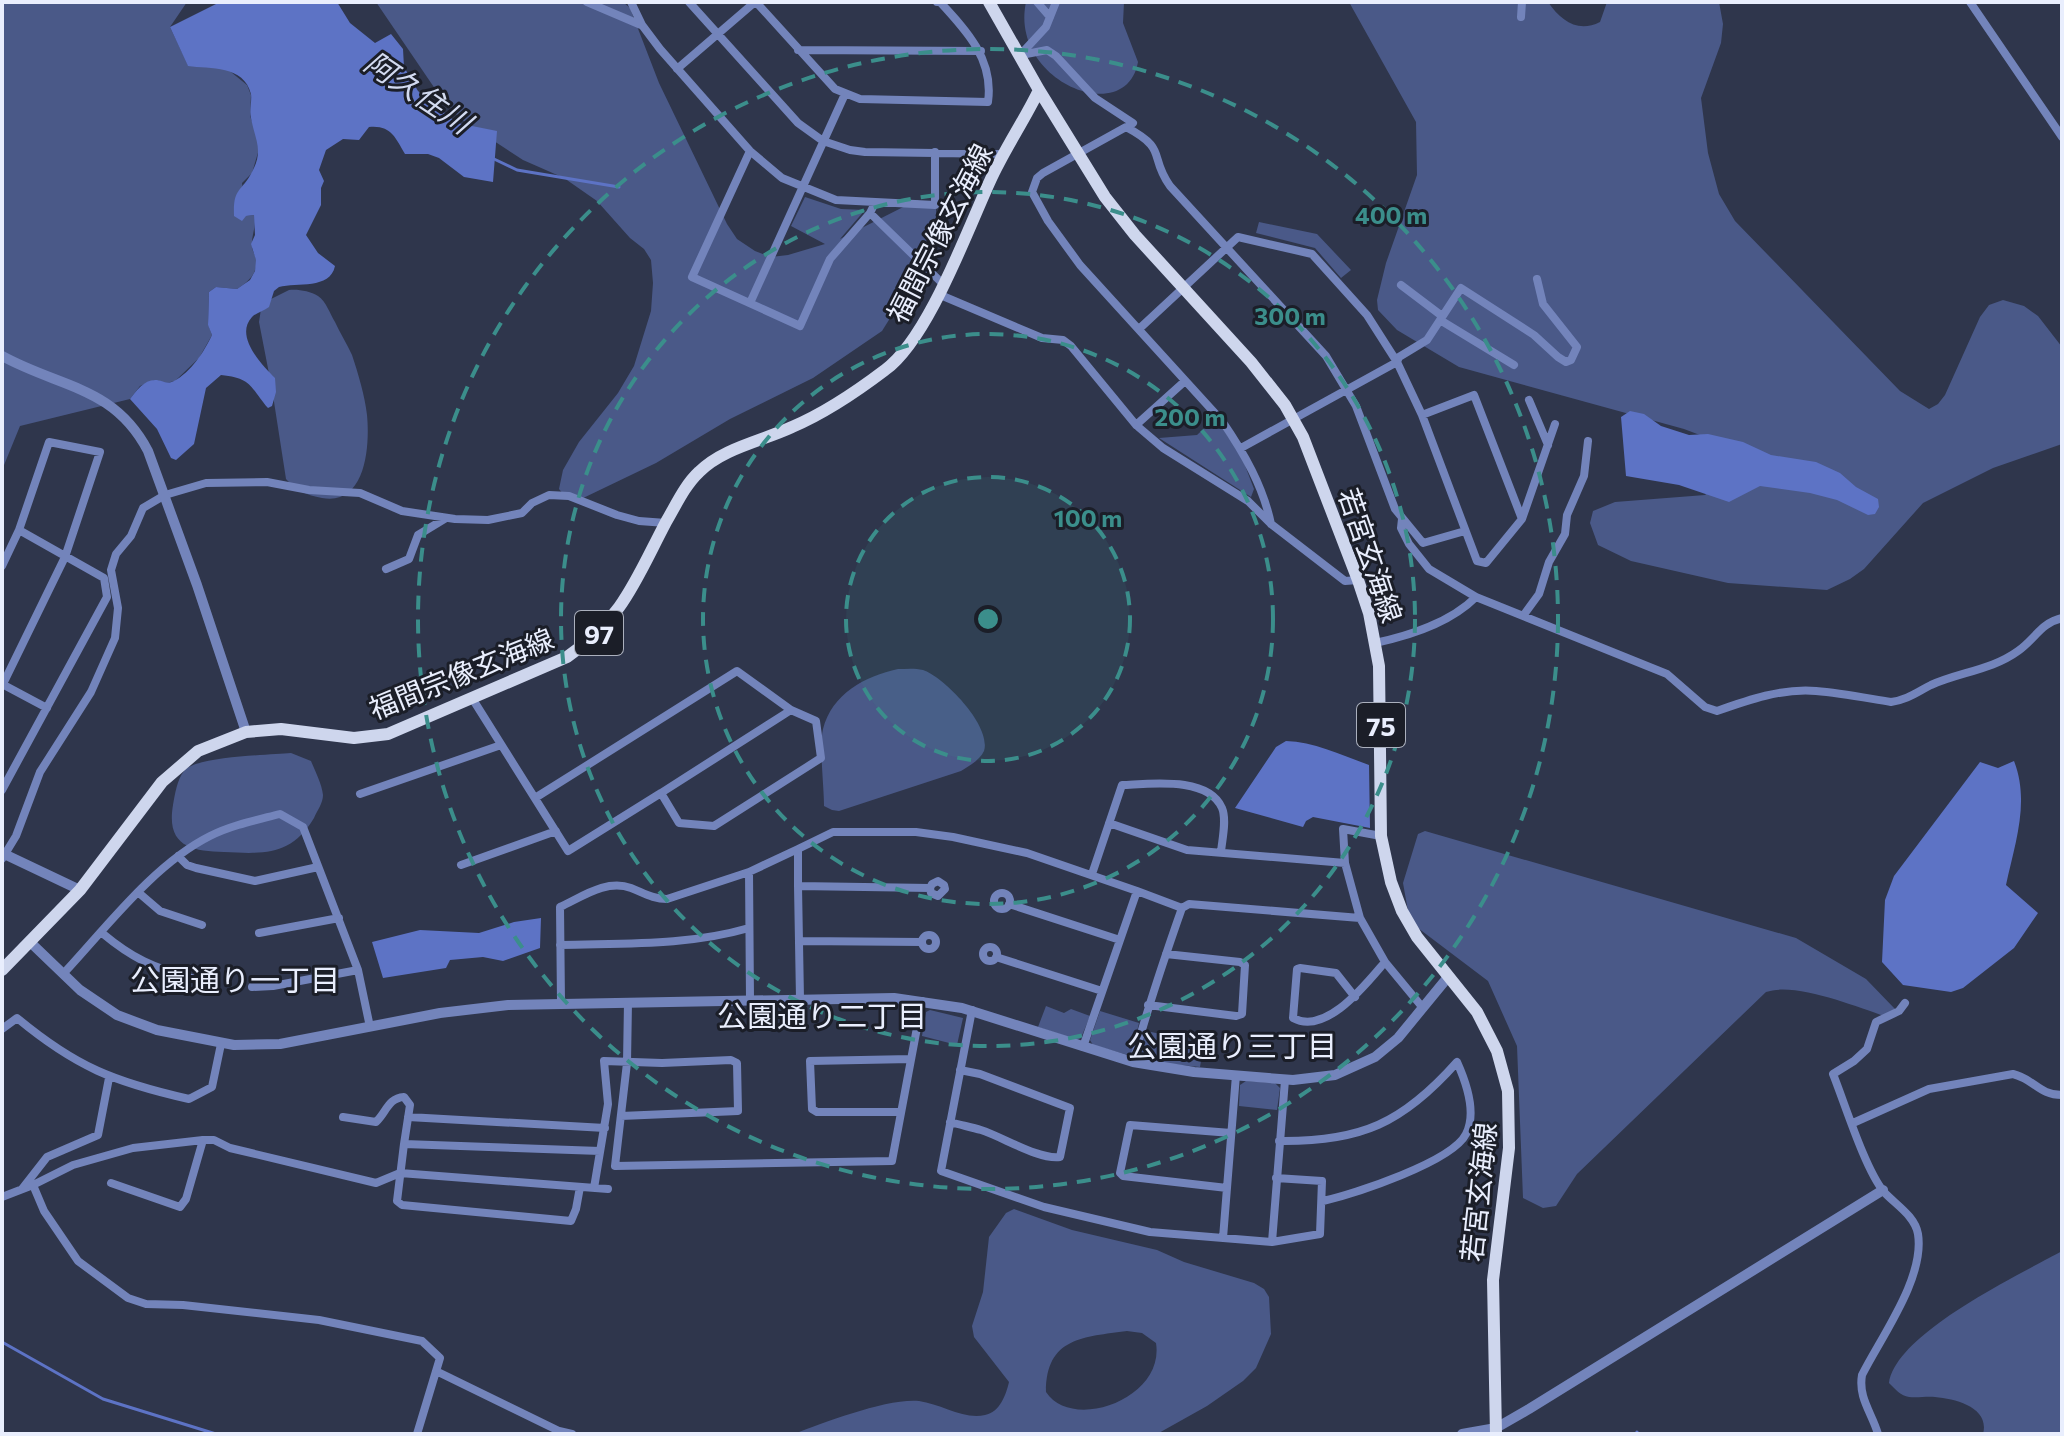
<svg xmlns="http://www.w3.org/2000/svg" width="2064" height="1436" font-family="Commissioner,'Noto Sans JP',sans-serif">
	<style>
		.green { fill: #4a5988; fill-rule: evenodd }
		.water { fill: #5d73c5 }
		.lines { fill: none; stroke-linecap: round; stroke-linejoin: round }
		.stream { stroke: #5d73c5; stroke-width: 3 }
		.minor { stroke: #7384bb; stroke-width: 8 }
		.tertiary { stroke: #7384bb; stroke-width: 10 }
		.primary { stroke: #ced6ed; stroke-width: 12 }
		.ring { fill: none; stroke: #3b8e8b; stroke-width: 4; stroke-dasharray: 14 10 }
		.labels { text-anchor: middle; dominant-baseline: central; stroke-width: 6; stroke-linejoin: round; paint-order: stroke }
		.shield { fill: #1b1e28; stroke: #abb0bd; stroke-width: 2 }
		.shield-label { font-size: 26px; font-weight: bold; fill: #e9eefd }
		.street-label { font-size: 28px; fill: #e9eefd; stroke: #1b1e28 }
		.water-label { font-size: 30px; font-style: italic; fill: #d2daf0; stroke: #1b1e28 }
		.neighbourhood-label { font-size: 30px; fill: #e9eefd; stroke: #1b1e28 }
		.centre { fill: #3b8e8b; stroke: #1b1e28; stroke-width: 4 }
		.ring-label { font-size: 24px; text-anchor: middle; font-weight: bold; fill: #3b8e8b; stroke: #1b1e28; stroke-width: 6; stroke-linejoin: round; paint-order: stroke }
	</style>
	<rect width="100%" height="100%" fill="#2f364c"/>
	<path class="green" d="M2,2h185l-17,25 18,38 38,3 21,17 4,10 -1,21 9,24v9l-7,24 -10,10 4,33 8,-1c3,11 -3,21 -2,31 0,5 3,8 4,13 2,15 -8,23 -19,30l-21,-2 -7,5 -1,32 4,11 -13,23 -24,23 -9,2 -11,-3 -15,6 -10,13 -110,27 -18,44z
		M376,2h247l7,6 29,75 68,141 10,15 18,12 16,6 17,-2 37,-11 -34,-18 14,-29 36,12 24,1 -25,29 77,-39 19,9v19l-34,71 -20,32 -69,47 -83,41 -74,44 -77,37 -15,-5 -5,-6 4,-19 16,-28 39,-49 16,-27 17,-55 2,-28 -2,-23 -7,-11 -14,-11 -33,-37 -33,-23 -41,-18 -61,-40 -18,-18z
		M1026,2h98l-1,21 15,39c-12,67 -129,19 -112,-60z
		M1349,2h199c13,19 30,31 52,20l7,-20h112l4,22 -2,19 -20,55 7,55 11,41 16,27 165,170 29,18 9,-5 7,-9 35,-78 9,-12 14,-5 21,6 14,10 24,31v97l-69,24 -70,35 -59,66 -14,10 -23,11 -99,-7 -97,-22 -33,-16 -8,-22 3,-12 22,-9 90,-7 5,-5 3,-50 -29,-11 -225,-62 -62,-37 -19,-20 -1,-10 9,-37 31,-88 -1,-53z
		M1259,222l58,12 34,36 -10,8 -26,-30 -59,-15z
		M289,290c9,-1 21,1 29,6 8,5 12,18 17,26 5,11 12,22 17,33 6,18 13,41 15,60 3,31 -1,91 -45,83 -16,-3 -25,-7 -36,-19l-14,-90 -13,-67 2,-13 8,-9z
		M1215,418l26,37 13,34 -3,8 -92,-59 38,-3z
		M898,669c8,0 17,-1 25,1 21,7 69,56 61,81 -4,9 -15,15 -23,20l-122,40 -7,-1 -8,-4c0,-20 -5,-60 -1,-77 9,-35 42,-53 75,-60z
		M291,753l20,8c4,10 11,23 12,34 0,8 -6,16 -9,23 -23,38 -50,36 -90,34 -33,-1 -58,-6 -51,-47 2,-11 4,-25 11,-34 11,-15 86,-16 107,-18z
		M1425,831l371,107 70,41 29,30 -11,7c-30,-10 -89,-34 -118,-24l-189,182 -21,32 -13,2 -20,-10 -6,-152 -29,-65 -78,-59 -7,-39 15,-49z
		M1046,1006l18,7 7,-4 19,7 -9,22 -4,2 -39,-13z
		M930,1010l33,8 -6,27 -35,-9 4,-24z
		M1100,1011l39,12 -7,29 -4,3 -35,-10 -3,-5z
		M1146,1031l20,4 11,10 26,3 -3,19 -29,-3 -29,-6 -2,-5z
		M1246,1081l29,2 5,5 -3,22 -38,-4 1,-21z
		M1014,1209l58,21 85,20 27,12 70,21 10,6 5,8 2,37 -15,34 -13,13 -36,25 -50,28h-363c31,-12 94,-36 125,-33 22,3 45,19 66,14 15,-3 21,-20 24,-33l-35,-45 -2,-11 11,-34 6,-55 17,-24zM1127,1331l15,2 14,10c9,56 -84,89 -110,49 0,-55 38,-55 81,-61z
		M2062,1251v183h-79c7,-26 -26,-35 -48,-37 -8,-1 -17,1 -26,0 -8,-1 -14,-8 -20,-14 7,-50 130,-108 173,-132z"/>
	<path class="water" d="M220,2h117l13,21 25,20 16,-9 12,15 1,18 14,24 39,32 40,8 -4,51 -29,-5 -25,-19 -11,-4h-23c-10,-17 -14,-29 -36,-27l-10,13 -16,-1 -17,11 -7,20 5,11 -3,7v17l-15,30 12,18 17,13c-5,24 -38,16 -56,21l-5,4 -5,16c-5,4 -13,6 -17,10 -18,19 10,48 23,61l1,14 -4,14 -4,2c-18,-21 -16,-30 -47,-33l-15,13 -12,56 -18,16 -5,-2 -14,-29 -27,-30c6,-8 14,-19 25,-19 8,0 11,5 19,1 17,-9 30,-29 38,-46l-4,-10 1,-33 7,-5 21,2 13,-9 5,-9 1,-11 -5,-16 4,-9 -1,-20 -8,1 -4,5 -8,-5c-1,-29 7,-23 18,-44 12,-22 3,-32 -1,-54 -2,-7 1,-16 0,-24 -7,-29 -41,-25 -63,-28l-18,-39z
		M1630,411l14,3 17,12 28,9 19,-1 35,8 28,13 45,7 24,11 16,14 22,12 1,8 -4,7 -7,1 -31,-15 -27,-7 -50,-7 -31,16 -50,-17 -53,-9 -5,-59z
		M1286,741c28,1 56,14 83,24l1,63 -57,-11 -7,4 -3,6 -68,-19 41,-61z
		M2014,761c16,41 1,82 -8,124l32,28 -24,35 -51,40 -12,4 -48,-7 -21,-23 3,-62 9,-24 86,-114 18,6z
		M541,918l-1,30 -37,13 -20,-4 -33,3 -4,8 -63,10 -11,-36 48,-12 59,3 35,-11z"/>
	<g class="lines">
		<path class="stream" d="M494,159l23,11 102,17
			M2,1342l101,57 113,35
			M1636,1434l1,-2"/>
		<path class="minor" d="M587,2l54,23
			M631,2l11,23 18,24 90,102 32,27 54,22 99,5v-53
			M689,2l109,121 25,18 27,9 15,2 140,2
			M756,2l79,87 25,10 128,3c6,-42 -21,-71 -48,-100h-3
			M1037,2l13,15
			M1970,2l92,135
			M1521,17l1,-15
			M798,50l183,1
			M1021,54l25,-27 10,-25
			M1021,55l26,-5 9,6 39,42 38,25
			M677,69l78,-67
			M750,151l-58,126 108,49 30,-67 40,-46 5,-10
			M870,213l73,71
			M1401,285l41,31
			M938,294l104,44 21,2 8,6 65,79 27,23 85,53 23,23 74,57 13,-1
			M750,303l95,-209
			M1440,320l74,45
			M1139,329l99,-92 74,17 55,61 30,47 25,53 55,146 9,2 36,-44 -48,-124 -52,20
			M1529,400l19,45
			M1136,425l49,-44
			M1241,448l156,-86 2,-5 28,-17 34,-52 73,47 24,22 8,5 5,-2 6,-13 -34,-43 -6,-25
			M1402,519l-1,9 8,16 20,25 47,28 191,77 38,33 12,4c31,-11 65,-23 99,-20 25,2 50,7 75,11 16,-2 26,-10 40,-17 29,-13 61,-15 87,-34 17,-12 23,-28 44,-33
			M1522,519l33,-95
			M1271,524c-8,-38 -27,-71 -49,-103l-142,-156 -32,-44 -16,-29 5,-14 6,-5 83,-46c43,23 22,28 44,59l156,170 30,50 39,103 28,34 42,-12
			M2,566l17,-36 30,-88 51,10 -35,105 -63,129
			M386,569l23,-10 9,-24 28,-17
			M1523,616l16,-22 10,-32 16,-28 2,-19 17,-39 4,-35
			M1375,643c34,-7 76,-21 101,-46
			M2,684l45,24
			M472,698l96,153 93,-58
			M2,790l105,-193 -3,-19 -85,-48
			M360,794l141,-49
			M535,798l202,-127 54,39 25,11 5,37 -107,68 -35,-3 -18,-30 130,-83
			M1109,823l78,27 158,13 15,55
			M178,856l9,9 9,3 59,13 63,-14
			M2,859l14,-23 24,-64 51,-80 24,-54 3,-30 -7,-38 5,-16 15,-18 12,-28 22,-13 41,-12 61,-1 42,8 51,3 42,18 53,8 33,1 34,-7 10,-10 17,-8 20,1 48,19 22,6 27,2
			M1345,863l-2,-34 38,7
			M461,865l95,-34
			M1092,874l30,-89c28,-1 86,-9 100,23 5,12 0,32 -1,44
			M798,886l2,113
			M930,888l1,5 7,3 7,-7 -1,-4 -6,-4 -6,3 -2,4 -132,-2v-37l35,-17h83l37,5 74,16 110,38
			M139,893l21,18 42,14
			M994 901a8 8 0 1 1 16 0a8 8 0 1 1-16 0Z
			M1009,904l111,36
			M102,933c30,25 51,35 90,45
			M259,933l80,-15
			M922 942a7 7 0 1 1 14 0a7 7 0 1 1-14 0Z
			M799,941l123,1
			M560,945c64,-2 127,1 189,-17
			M983 954a7 7 0 1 1 14 0a7 7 0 1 1-14 0Z
			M996,957l106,34
			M63,974c43,-46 91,-110 147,-138 22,-11 47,-16 70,-22l23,13 55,143 12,57
			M252,987l21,-1 85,-16
			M1355,997l-19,-24 -36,-5 -3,1 -4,49c33,18 73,-34 92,-56
			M750,1000l-1,-128 49,-23
			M628,1002l-1,61 -12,103 277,-5 30,-160
			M561,1003l-1,-96c22,-10 46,-28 71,-19 13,5 22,11 36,11l82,-27
			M1148,1005l88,11 6,-2 3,-49 -5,-3 -74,-8
			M972,1010l-31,161 103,36 106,25 122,10 48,-8 2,-53 -46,-3
			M2,1029l15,-11c59,49 97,64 172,81l23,-12 9,-43
			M1083,1047l54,-156 45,17
			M1133,1062c14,-53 31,-103 49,-154l7,-4 171,14 25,44 38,46
			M901,1112h-84l-5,-3 -2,-48 101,-2
			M343,1117l33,5c10,-9 12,-24 28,-25l6,8 -6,39 196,7
			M408,1117l197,11
			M950,1122c10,3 21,5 31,8 22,7 58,30 79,27l10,-49 -90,-34 -20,-4
			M1853,1123l76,-34 84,-15c21,5 26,21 49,21
			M1279,1141c82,1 124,-18 178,-79 9,20 20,51 9,72 -14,28 -112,60 -143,67
			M404,1144l-7,57 5,4 169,16 5,-12 4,-22
			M111,1183l69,24 6,-8 17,-59
			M33,1185l11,26 34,50 50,37 18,6 37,1 136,15 103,21 18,17 -23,76
			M594,1188l14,-84 -4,-43 58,2 69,-3 6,3 1,48 -117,5
			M1227,1188l-104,-12 -3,-3 10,-48 101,8
			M22,1189l25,-32 51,-22 11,-57
			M2,1197l31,-12 40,-20 60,-17 70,-8h11l16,8 146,35 24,-10 208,16
			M1223,1238l13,-163
			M1272,1242l13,-162
			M436,1371l123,60 13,3
			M1878,1434c-6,-21 -20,-36 -16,-59 19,-38 63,-97 56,-141 -3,-18 -22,-29 -34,-42 -19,-23 -39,-88 -51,-118l21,-13 13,-12 9,-27 23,-11 6,-8"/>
		<path class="tertiary" d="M2,356c58,32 112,30 146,95l49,134 49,147
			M2,853l78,37
			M30,942l50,48 37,25 40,15 77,15 46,-1 160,-31 68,-8 386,-7 68,10 171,54 61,10 99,8 42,-5 40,-18 23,-19 50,-61
			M1462,1434l34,-6 33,-19 354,-219"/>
		<path class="primary" d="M989,2l50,88 66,107 30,38 116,127 34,43 18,32 55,143 11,33 10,53 2,170 10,46 11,29 15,26 60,75 20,39 11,40 1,57 -16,132 3,154
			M2,970l78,-80 82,-108 36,-31 48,-19 35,-3 73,9 34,-4 179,-77c56,-38 69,-78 99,-135 10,-17 19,-37 33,-50 24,-24 63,-31 93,-45 33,-14 64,-35 93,-57 43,-31 82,-139 105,-189 14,-31 34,-60 49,-91"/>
	</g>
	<circle cx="988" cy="619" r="142" fill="#3b8e8b" fill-opacity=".12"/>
	<g class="ring">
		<circle cx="988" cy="619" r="142"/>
		<circle cx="988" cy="619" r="285"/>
		<circle cx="988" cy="619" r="427"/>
		<circle cx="988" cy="619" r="570"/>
	</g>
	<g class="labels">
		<g class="shield">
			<rect x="575" y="611" width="48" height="44" rx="6"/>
			<rect x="1357" y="703" width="48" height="44" rx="6"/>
		</g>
		<g class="shield-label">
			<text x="599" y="633">97</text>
			<text x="1381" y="725">75</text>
		</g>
		<g class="street-label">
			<text transform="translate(939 233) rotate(-63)">福間宗像玄海線</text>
			<text transform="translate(1371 555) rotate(71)">若宮玄海線</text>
			<text transform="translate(461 673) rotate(-22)">福間宗像玄海線</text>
			<text transform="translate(1478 1192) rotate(-84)">若宮玄海線</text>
		</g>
		<g class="water-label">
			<text transform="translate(419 91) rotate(34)">阿久住川</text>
		</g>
		<g class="neighbourhood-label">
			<text x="235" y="978">公園通り一丁目</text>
			<text x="822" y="1014">公園通り二丁目</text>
			<text x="1232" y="1044">公園通り三丁目</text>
		</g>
	</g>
	<circle cx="988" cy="619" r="12" class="centre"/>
	<g class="ring-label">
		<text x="1391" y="224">400 m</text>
		<text x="1290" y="325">300 m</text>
		<text x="1190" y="426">200 m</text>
		<text x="1088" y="527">100 m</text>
	</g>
	<rect width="2064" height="1436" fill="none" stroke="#e9eefd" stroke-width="8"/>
</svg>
